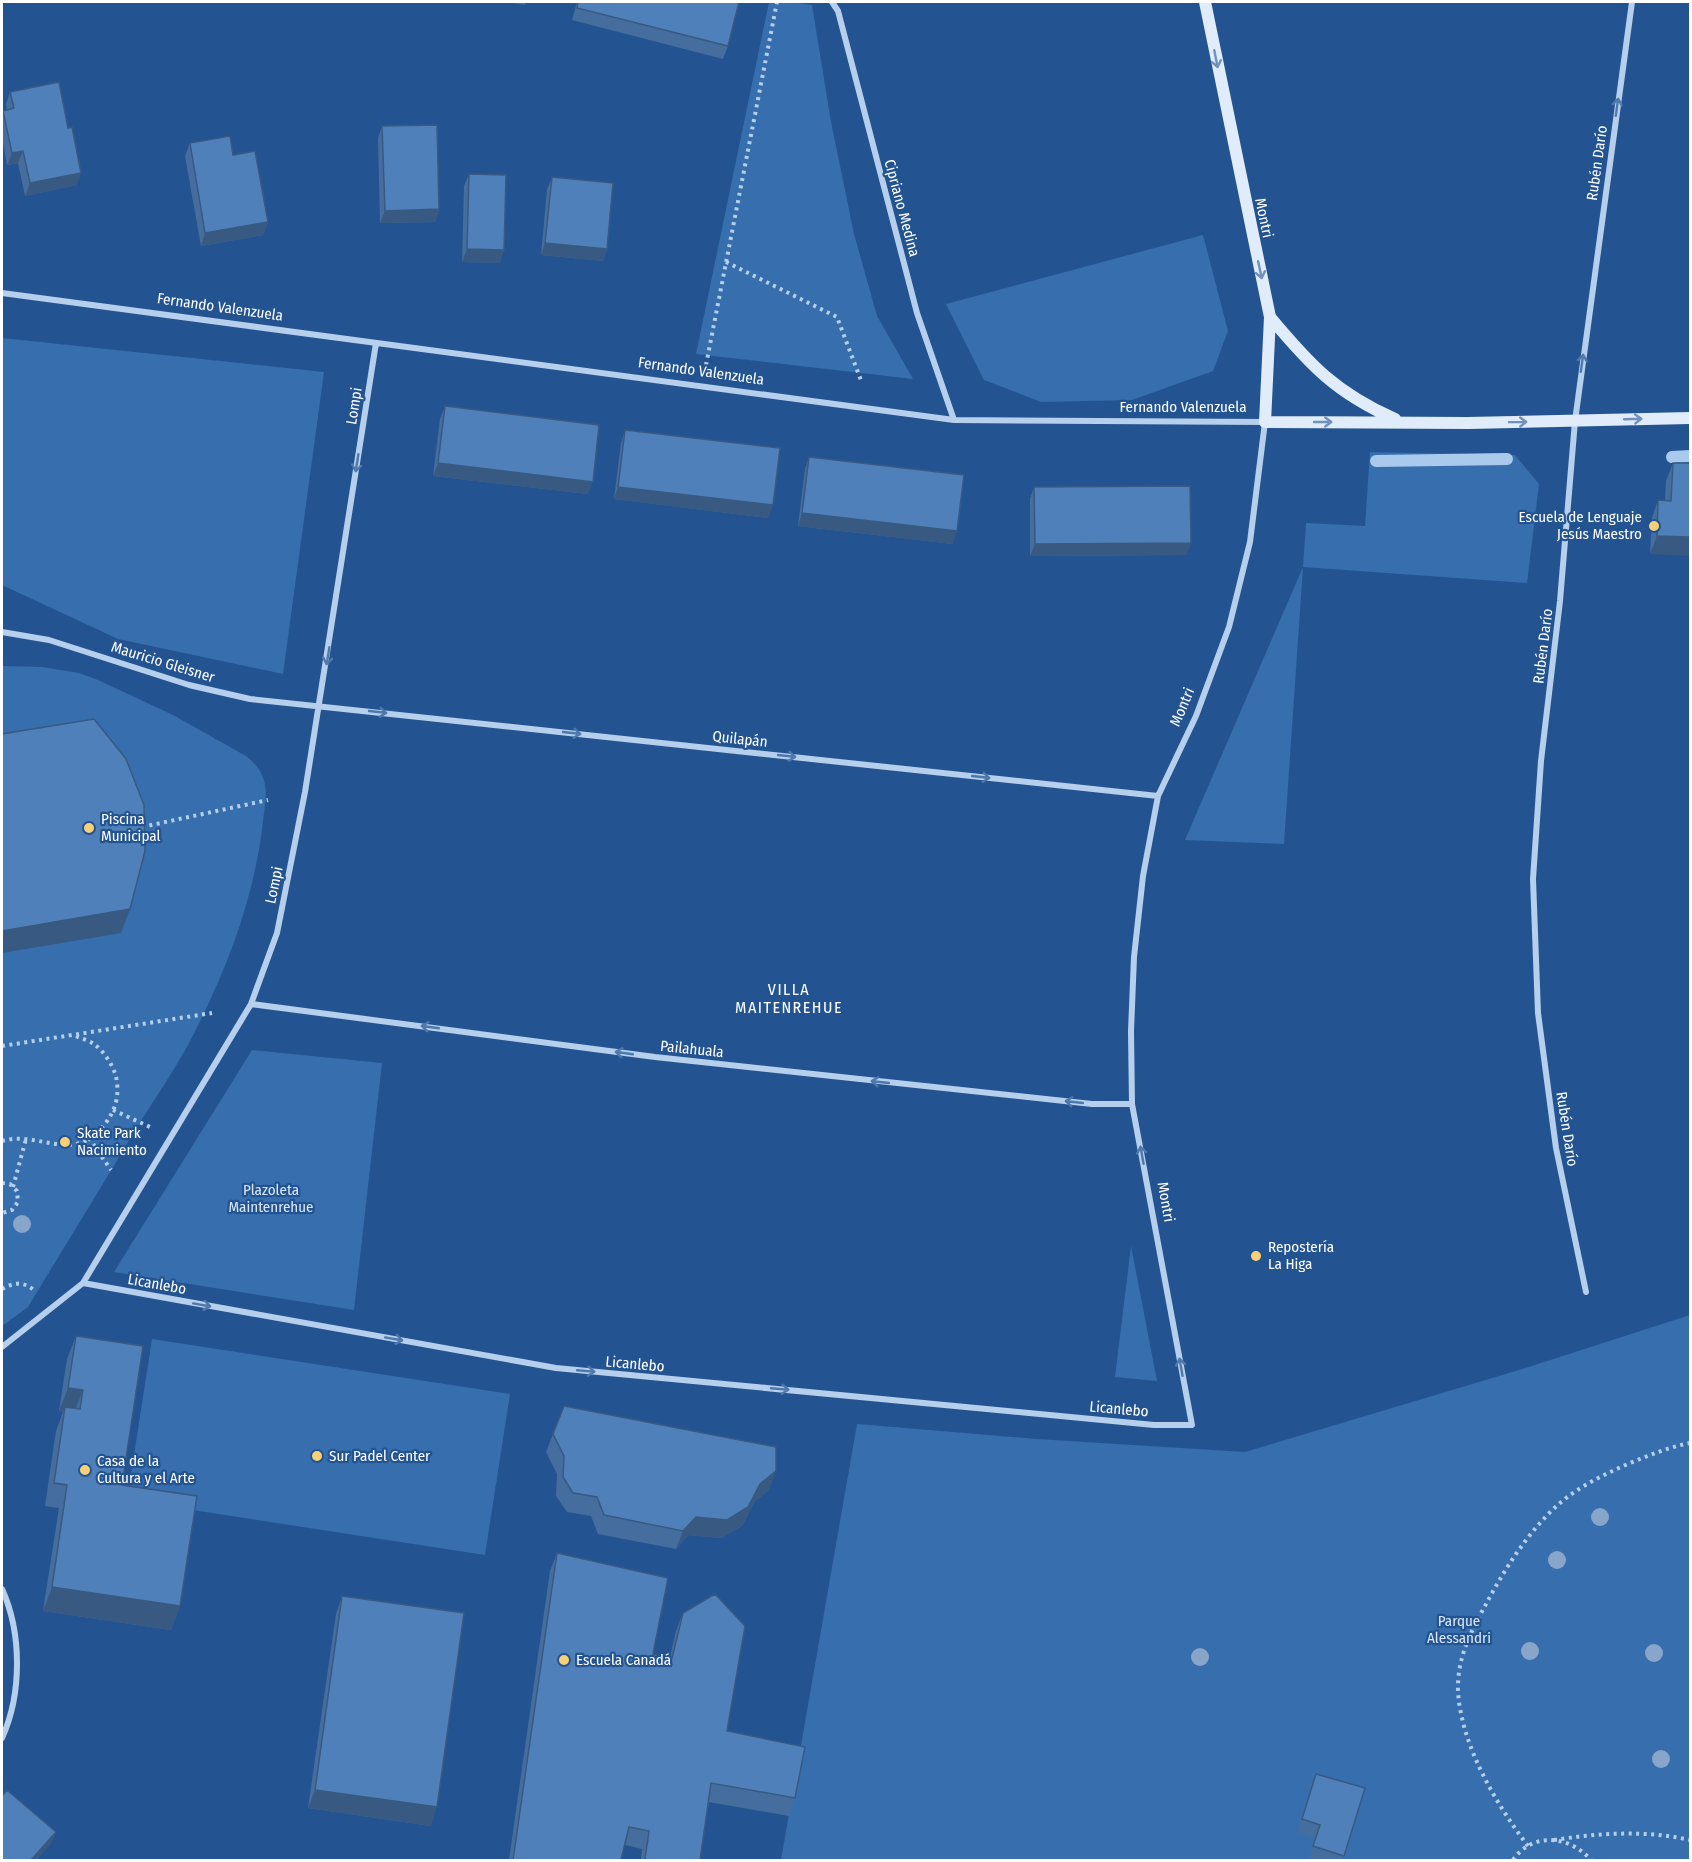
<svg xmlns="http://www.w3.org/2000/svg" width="1692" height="1862" font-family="'Fira Sans Condensed',sans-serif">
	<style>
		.green { fill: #376eae }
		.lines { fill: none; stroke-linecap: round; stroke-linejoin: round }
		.stream { stroke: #a9c9ed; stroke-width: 12 }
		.path { stroke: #b5cfec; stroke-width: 4; stroke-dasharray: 3 4.5; stroke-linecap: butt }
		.street { stroke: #b5cfec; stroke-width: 6 }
		.secondary { stroke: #e0ecfa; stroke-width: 12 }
		.tree { fill: #88a5ca }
		.wall { fill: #456e9f }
		.shaded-wall { fill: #385a82 }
		.building { fill: #5080b9; stroke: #385a82; stroke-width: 1.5 }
		.oneway { stroke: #6f91bb }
		.oneway2 { stroke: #4f79ac }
		.poi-dot { fill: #f8d177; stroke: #235491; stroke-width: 2 }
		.labels { text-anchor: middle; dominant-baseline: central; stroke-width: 4.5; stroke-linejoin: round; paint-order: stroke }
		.street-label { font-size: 15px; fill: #fff; stroke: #235491 }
		.poi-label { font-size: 15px; fill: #fff; stroke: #235491; text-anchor: start }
		.park-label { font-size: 15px; fill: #dae8f9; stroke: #235491 }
		.neighbourhood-label { font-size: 16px; letter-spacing: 1.5px; fill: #fff; stroke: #235491 }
	</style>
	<rect width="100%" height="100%" fill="#235491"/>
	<path class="green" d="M769,2h22l21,3 19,117 23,112 23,82 36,63 -217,-25z
		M1203,235l25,96 -15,40 -81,29 -91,2 -57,-22 -38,-76z
		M2,338l322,34 -41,302 -165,-35 -116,-54z
		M1370,452l145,3 24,29 -12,99 -224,-16 -19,277 -99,-4 118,-273 3,-44 59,3z
		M2,666l40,1 37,6 19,7 75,35 73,41c28,22 19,43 16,74 -10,76 -38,146 -73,213 -17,31 -37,60 -55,89 -35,59 -71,117 -106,175l-26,19z
		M252,1050l130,13 -28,247 -240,-38z
		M1131,1246l26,135 -42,-4z
		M1690,1315v545h-909l76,-436 180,15 208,13 274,-82z
		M152,1339l358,55 -25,161 -358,-55z"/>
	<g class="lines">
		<path class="stream" d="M1672,457l18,-1
			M1376,461l131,-2"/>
		<path class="path" d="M726,262l111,55 25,66
			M706,365l71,-363
			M142,827l126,-27
			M2,1046l210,-33
			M113,1110l37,17
			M89,1138l22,32
			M2,1141c36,-11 72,24 102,-16 10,-12 15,-26 13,-42 -1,-14 -12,-31 -23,-39 -6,-4 -14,-6 -21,-9
			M2,1183l8,1 7,7 1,11 -6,8 -10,3
			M13,1187l13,-48
			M2,1289c12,-7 23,-8 34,3
			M1554,1840c45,-7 92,-10 136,0
			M1528,1846c-32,-42 -67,-101 -70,-155 -1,-32 12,-58 27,-85 19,-36 44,-76 75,-103 20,-17 45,-29 70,-40 20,-8 39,-16 60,-20
			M1513,1860c20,-29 57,-24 78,0"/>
		<path class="street" d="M832,2l6,9 79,302 37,107
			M2,293l952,127 311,2 -15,120 -21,85 -33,89 -38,80 -15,80 -9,81 -3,74 1,73 60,321h-38l-598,-57 -473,-85
			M2,632l47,8 140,45 61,14 908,97
			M251,1004l404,53 437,47h40
			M1586,1292l-30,-144 -18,-135 -5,-134 8,-118 19,-160 15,-180 57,-419
			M2,1347l81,-64 168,-279 26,-71 28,-141 71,-449
			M2,1589c20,44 20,105 0,149"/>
		<path class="secondary" d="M1205,2l65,315 -5,105 203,1 222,-5
			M1270,317c40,48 66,76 125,102"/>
	</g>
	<g class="tree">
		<circle cx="22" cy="1224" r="9"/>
		<circle cx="1600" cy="1517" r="9"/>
		<circle cx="1557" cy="1560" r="9"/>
		<circle cx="1530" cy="1651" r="9"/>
		<circle cx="1654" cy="1653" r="9"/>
		<circle cx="1200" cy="1657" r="9"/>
		<circle cx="1661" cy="1759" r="9"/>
	</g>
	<path class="wall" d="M506,2h20l-1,3z
		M577,2h162l-11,44 -5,13 -151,-39z
		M10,92l67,93 -52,11 -7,-33 -11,2 -5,-28v-22l1,-4 4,-1 -1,-6z
		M382,126l57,83 -4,13 -55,1 -2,-85z
		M190,143l43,12 35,67 -5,13 -62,11 -16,-90z
		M469,174l31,89 -38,-1 2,-76z
		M552,177l55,72 -4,12 -62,-6 6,-65z
		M445,406l143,88 -155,-18 7,-57z
		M625,430l143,88 -154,-19 7,-56z
		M809,457l144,87 -155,-18 7,-57z
		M1673,463h17l-40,91 2,-36 6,-18h7l1,-19z
		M1034,487l157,56 -5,12 -156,1v-57z
		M76,1336l46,149 58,121 -9,24 -128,-19 16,-103 -14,-2 11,-75 7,-19 -4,-1 8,-52z
		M553,1434l216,56 -15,12 -12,24 -21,12 -32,-3 -13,14 -78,-15 -7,-18 -24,-4 -11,-16 1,-22 -11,-22z
		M557,1553l96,101 17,3 6,-26 7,-18 44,118 68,67 -6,18 -80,-14 -9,58h-59l1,-11 -17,-4 -4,15h-112l41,-289z
		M342,1596l89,230 -123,-18 28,-194z
		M1316,1774l49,14 -23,72h-28l-5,-1 6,-21 -18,-6z"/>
	<path class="shaded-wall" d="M23,151l-5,12 -11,2 5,-12z
		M81,173l-4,12 -52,11 5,-13z
		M439,209l-4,13 -55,1 5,-12z
		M268,222l-5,13 -62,11 4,-13z
		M545,243l62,6 -4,12 -62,-6z
		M467,249l37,1 -4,13 -38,-1z
		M438,463l155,19 -5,12 -155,-18z
		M618,487l155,18 -5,13 -154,-19z
		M802,513l155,18 -4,13 -155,-18z
		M1657,536l33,1v19l-40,-2z
		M1191,543l-5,12 -156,1 5,-12z
		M130,909l-9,24 -119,20v-22z
		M68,1388l15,2 -9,23 -9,-6 -2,5 -4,-1z
		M776,1471l-7,19 -15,12 -12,24 -21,12 -32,-3 -13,14 7,-18 13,-14 64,-33z
		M52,1587l128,19 -9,24 -128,-19z
		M315,1790l122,17 -6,19 -123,-18z
		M56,1832l-5,12 -14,16h-6z"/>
	<path class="building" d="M578,2h161l-11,44 -151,-38z
		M59,82l9,46 4,-1 9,46 -51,10 -7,-32 -11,2 -9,-42 11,-3 -4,-16z
		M437,125l2,84 -54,2 -3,-85z
		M230,136l3,19 22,-4 13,71 -63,11 -15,-90z
		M469,174l37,1 -2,75 -37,-1z
		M552,177l61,6 -6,66 -62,-6z
		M445,406l154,19 -6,57 -155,-19z
		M625,430l155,18 -7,57 -155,-18z
		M809,457l155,18 -7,56 -155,-18z
		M1673,463h17v74l-33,-1 1,-36 13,1z
		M1190,486l1,57 -156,1 -1,-57z
		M94,719l32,40 18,46 1,46 -15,58 -128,22v-197z
		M76,1336l67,10 -21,139 75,11 -17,110 -128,-19 15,-102 -13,-2 11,-76 15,2 3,-19 -15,-2z
		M564,1406l212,41v24l-16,13 -12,23 -21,13 -31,-3 -13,14 -79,-16 -7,-18 -24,-4 -10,-16 1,-21 -11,-22z
		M557,1553l111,25 -15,76 19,4 11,-45 32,-19 30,32 -18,105 78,16 -10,51 -84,-15 -11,77h-53l-2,-1 4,-28 -20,-4 -8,33h-108z
		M342,1596l122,17 -27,194 -122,-17z
		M1316,1774l49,14 -21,68 -31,-10 7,-21 -18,-6z
		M7,1790l49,42 -25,28h-29v-64z"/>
	<defs><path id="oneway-shaft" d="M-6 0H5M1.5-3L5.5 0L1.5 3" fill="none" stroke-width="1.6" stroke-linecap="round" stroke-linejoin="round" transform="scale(1.5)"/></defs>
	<g class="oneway">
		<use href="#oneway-shaft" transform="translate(1216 59) rotate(79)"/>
		<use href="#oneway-shaft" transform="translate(1260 270) rotate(78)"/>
		<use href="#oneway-shaft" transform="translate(1633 419) rotate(-2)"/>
		<use href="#oneway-shaft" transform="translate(1323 422)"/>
		<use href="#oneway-shaft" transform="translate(1518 422) rotate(-1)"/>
	</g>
	<g class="oneway2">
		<use href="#oneway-shaft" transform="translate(1617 107) rotate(-82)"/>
		<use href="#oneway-shaft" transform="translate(1582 363) rotate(-82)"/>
		<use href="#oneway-shaft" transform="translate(357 463) rotate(99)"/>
		<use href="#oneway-shaft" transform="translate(328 656) rotate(99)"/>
		<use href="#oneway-shaft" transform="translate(378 712) rotate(6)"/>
		<use href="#oneway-shaft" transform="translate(572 733) rotate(6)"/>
		<use href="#oneway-shaft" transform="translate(787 756) rotate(6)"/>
		<use href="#oneway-shaft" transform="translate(981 777) rotate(6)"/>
		<use href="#oneway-shaft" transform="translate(430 1027) rotate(-172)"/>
		<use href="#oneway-shaft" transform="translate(624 1053) rotate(-172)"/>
		<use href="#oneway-shaft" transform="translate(880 1082) rotate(-174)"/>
		<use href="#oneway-shaft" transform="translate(1074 1102) rotate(-174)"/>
		<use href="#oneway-shaft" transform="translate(1142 1155) rotate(-100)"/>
		<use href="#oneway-shaft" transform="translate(202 1305) rotate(10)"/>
		<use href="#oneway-shaft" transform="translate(394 1339) rotate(10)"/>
		<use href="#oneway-shaft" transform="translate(1181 1367) rotate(-100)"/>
		<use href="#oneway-shaft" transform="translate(586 1371) rotate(5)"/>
		<use href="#oneway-shaft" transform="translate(780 1389) rotate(5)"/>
	</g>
	<g class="poi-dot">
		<circle cx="1654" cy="526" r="6"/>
		<circle cx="89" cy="828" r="6"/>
		<circle cx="65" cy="1142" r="6"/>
		<circle cx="1256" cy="1256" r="6"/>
		<circle cx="317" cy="1456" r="6"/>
		<circle cx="85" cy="1470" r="6"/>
		<circle cx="564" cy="1660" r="6"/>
	</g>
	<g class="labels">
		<g class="street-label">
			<text transform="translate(1597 163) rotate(-82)">Rubén Darío</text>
			<text transform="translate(902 208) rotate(75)">Cipriano Medina</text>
			<text transform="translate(1264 218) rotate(78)">Montri</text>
			<text transform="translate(220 307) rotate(8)">Fernando Valenzuela</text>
			<text transform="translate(701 371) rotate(8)">Fernando Valenzuela</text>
			<text transform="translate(354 406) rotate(-81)">Lompi</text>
			<text x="1183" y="407">Fernando Valenzuela</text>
			<text transform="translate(1543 646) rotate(-83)">Rubén Darío</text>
			<text transform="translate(163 662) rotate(17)">Mauricio Gleisner</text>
			<text transform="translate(1182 707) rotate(-67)">Montri</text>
			<text transform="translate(740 739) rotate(6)">Quilapán</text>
			<text transform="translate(274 885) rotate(-78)">Lompi</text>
			<text transform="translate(692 1049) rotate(6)">Pailahuala</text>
			<text transform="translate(1567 1129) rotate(81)">Rubén Darío</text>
			<text transform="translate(1166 1202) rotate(80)">Montri</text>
			<text transform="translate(157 1284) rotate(10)">Licanlebo</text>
			<text transform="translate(635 1364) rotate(5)">Licanlebo</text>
			<text transform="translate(1119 1409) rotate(5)">Licanlebo</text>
		</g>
		<g class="poi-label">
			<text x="1642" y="517" text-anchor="end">Escuela de Lenguaje<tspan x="1642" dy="17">Jesús Maestro</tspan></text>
			<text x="101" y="819">Piscina<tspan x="101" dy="17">Municipal</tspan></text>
			<text x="77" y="1133">Skate Park<tspan x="77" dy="17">Nacimiento</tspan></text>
			<text x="1268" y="1247">Repostería<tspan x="1268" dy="17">La Higa</tspan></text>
			<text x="329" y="1456">Sur Padel Center</text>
			<text x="97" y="1461">Casa de la<tspan x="97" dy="17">Cultura y el Arte</tspan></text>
			<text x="576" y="1660">Escuela Canadá</text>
		</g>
		<g class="park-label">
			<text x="271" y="1190">Plazoleta<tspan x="271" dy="17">Maintenrehue</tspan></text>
			<text x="1459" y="1621">Parque<tspan x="1459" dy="17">Alessandri</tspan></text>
		</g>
		<g class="neighbourhood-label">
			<text x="789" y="989">VILLA<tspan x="789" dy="18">MAITENREHUE</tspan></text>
		</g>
	</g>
	<rect width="1692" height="1862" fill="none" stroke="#ffffff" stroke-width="6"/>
</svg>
